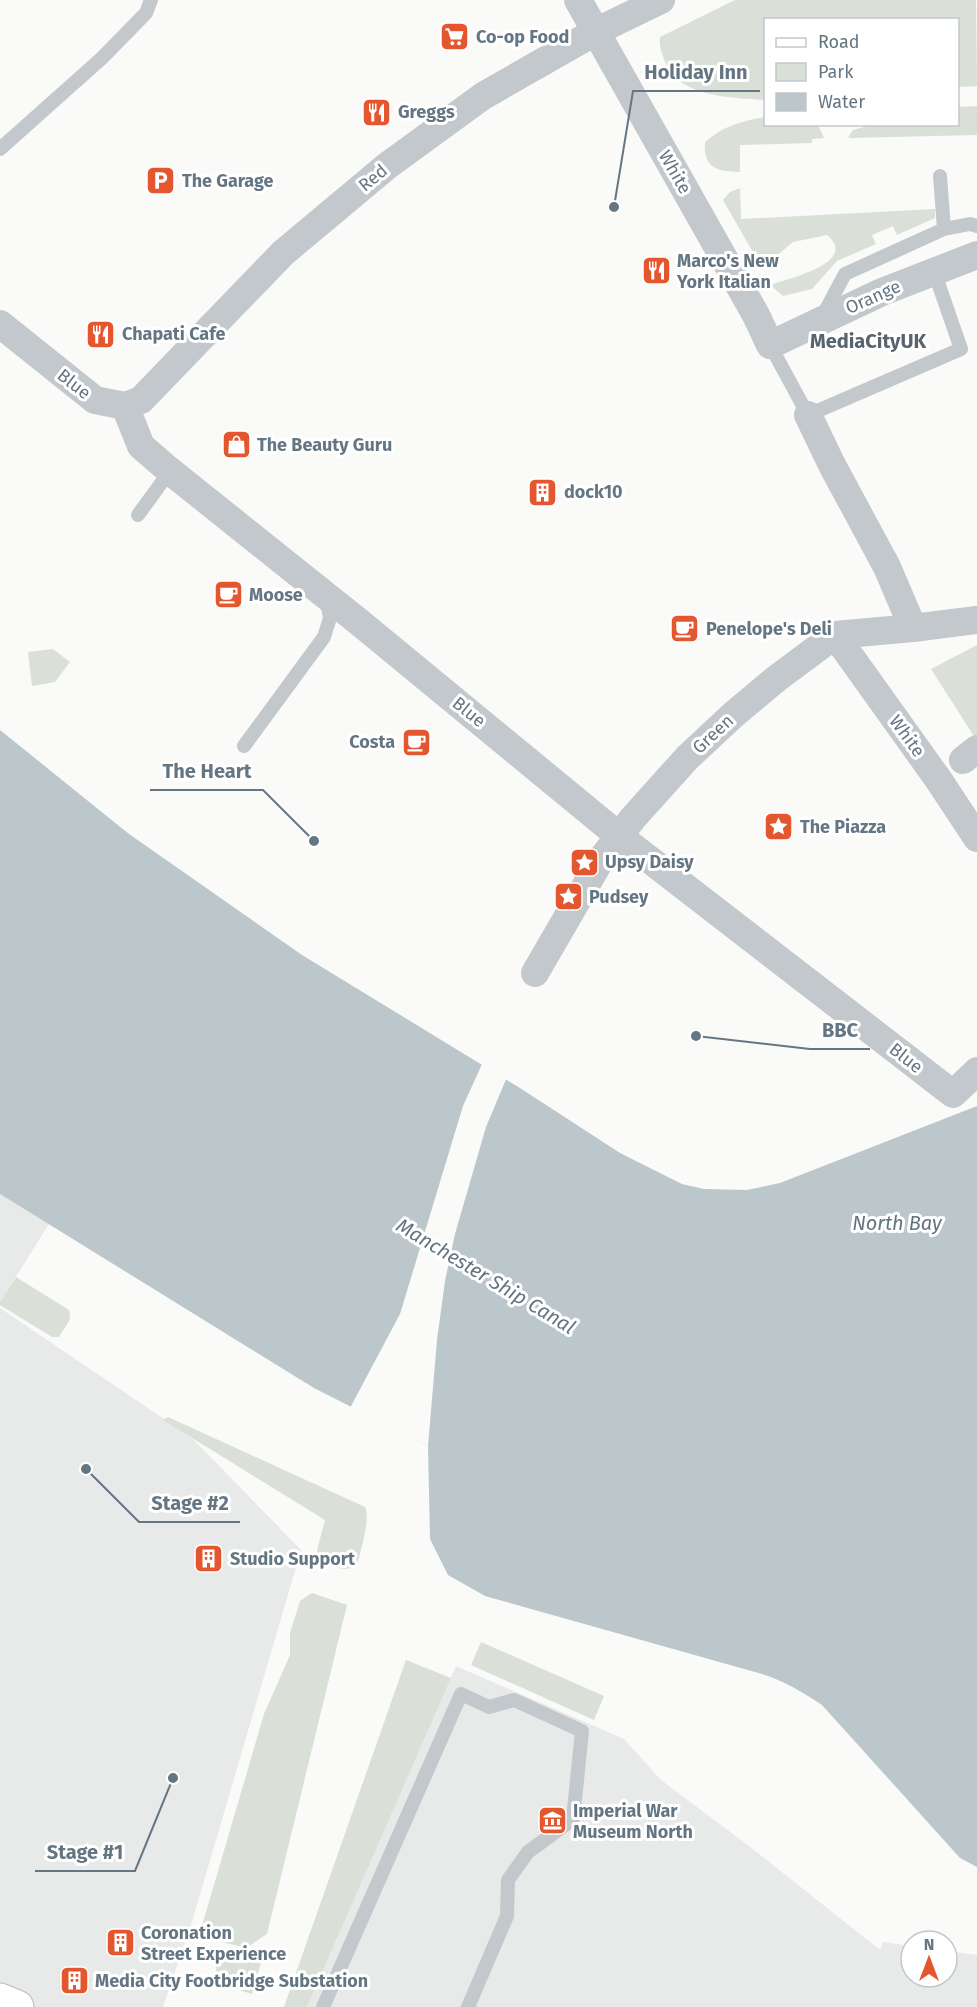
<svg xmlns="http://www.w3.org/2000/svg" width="977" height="2007" font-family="'Fira Sans',sans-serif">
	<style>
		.built { fill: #e8e9e9 }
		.green { fill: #dadfd7 }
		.water { fill: #bbc7cb }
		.pier { fill: #fafaf8 }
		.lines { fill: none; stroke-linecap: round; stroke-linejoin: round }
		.secondary-casing { stroke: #b3babf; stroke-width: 35 }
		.lane { stroke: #c3c8cc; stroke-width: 14 }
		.street { stroke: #c3c8cc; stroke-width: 28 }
		.secondary { stroke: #fff; stroke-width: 33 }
		.labels { text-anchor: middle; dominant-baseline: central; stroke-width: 6; stroke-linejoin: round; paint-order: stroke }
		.poi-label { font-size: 18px; font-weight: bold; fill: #657683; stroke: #fff; text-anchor: start }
		.street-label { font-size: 18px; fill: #657683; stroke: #fff }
		.neighbourhood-label { font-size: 20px; font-weight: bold; fill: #57646e; stroke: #fff }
		.water-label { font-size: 20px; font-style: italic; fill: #60757c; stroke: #fff }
		.leader { fill: none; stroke: #657683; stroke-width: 2 }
		.callout-dot { fill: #657683; stroke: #fff; stroke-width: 2 }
		.callout-label { font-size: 20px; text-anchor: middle; font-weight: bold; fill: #657683; stroke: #fff; stroke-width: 6; stroke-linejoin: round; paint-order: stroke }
	</style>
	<rect width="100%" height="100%" fill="#fafaf8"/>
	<path class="built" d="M0,1194l49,30 -49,78z
		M0,1308l192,130 109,112 -109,372 -29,85h-163z
		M456,1666l168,73 37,41 88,66 131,104 3,-8 28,4v31h36v-26l30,4v52h-670z"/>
	<path class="green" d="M735,0h241l1,86 -19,1v-67h-192l-1,80c-34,-3 -86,-1 -101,-41 -3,-8 -5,-13 -4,-22z
		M977,106v29l-129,3 5,-8 18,-5 87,-1v-17z
		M765,117l1,7 52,1 6,13 -12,1v4l-72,2v27c-23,-1 -37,-3 -35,-30 18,-16 37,-21 60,-25z
		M740,188l1,31 194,-10v9l-38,17 -4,-9 -21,9 4,9 -39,17 -25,28 -29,7 -13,-11c18,-6 90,-23 57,-50l-34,7 -31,26 -39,-68 7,-8z
		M977,645v96l-46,-72z
		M53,649l17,13 -15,20 -23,4 -4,-34z
		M16,1277l53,33c4,10 -5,18 -10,27h-7l-52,-32v-3z
		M168,1417l197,90c6,12 -5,45 -8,59 -12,6 -25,1 -37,-4l-3,-12 8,-30 -162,-100z
		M312,1593l35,12 -80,329 -21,14 -47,-12 65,-222 26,-59v-22l10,-32z
		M481,1642l123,54 -10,24 -123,-55z
		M406,1660l45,18 -144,329h-23z
		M217,1951l44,12 -9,31c-27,-9 -41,-10 -35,-43z"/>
	<path class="water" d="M0,730l129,104 173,121 218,133 100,65 62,31 22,5 43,1 33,-7 197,-77v761l-17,-9 -138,-153c-21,-14 -42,-26 -67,-33l-270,-76 -37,-21 -18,-36 -2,-93 -114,-58 -314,-194z"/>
	<path class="pier" d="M483,1062l24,15 -21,50 -31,107 -10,47 -8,59 -9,106 -78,-38 50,-94 63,-208z"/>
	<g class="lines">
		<defs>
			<path id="secondary" d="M0,2000l17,7"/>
		</defs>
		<use href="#secondary" class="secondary-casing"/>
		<path class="lane" d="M0,149l102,-91 44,-45 5,-13
			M944,229l26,-5 7,2
			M822,317l23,-43 99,-45 -4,-53
			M770,345l38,70 153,-66 -27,-78
			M138,515l32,-44
			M244,746l80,-109 6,-19 -3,-17
			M323,2007l138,-313 28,13 25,-7 68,31 -9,88 -45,33 -20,28 -1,36 -39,91"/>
		<path class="street" d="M578,0l178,315 14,30 112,-53 95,-37
			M0,324l95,76 30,6
			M125,406l16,40 29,25 189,151 260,214 334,258 24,-23
			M125,406l16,-6 142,-147 104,-87 96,-70 112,-64 66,-32
			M808,415l24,50 55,102 26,61
			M835,635l103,144 39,59
			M963,760l14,-11
			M535,973l65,-112 33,-43 54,-60 46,-43 43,-36 59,-44 78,-7 64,-8"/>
		<use href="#secondary" class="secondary"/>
	</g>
	<defs>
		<symbol id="supermarket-square" viewBox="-11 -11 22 22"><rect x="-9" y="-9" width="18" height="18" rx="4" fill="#e4572e" stroke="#fff"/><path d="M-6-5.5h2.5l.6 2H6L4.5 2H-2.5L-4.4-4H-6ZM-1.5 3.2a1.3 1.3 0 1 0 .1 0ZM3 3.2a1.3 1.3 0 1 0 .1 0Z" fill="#fff"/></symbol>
		<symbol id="restaurant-square" viewBox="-11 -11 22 22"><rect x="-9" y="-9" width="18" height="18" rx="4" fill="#e4572e" stroke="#fff"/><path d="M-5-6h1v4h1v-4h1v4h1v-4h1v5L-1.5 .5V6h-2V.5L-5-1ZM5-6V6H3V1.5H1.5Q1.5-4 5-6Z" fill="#fff"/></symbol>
		<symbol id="parking-square" viewBox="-11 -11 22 22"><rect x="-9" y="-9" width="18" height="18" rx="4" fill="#e4572e" stroke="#fff"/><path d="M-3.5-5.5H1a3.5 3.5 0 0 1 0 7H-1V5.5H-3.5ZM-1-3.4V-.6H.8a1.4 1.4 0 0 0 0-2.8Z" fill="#fff"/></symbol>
		<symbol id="shop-square" viewBox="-11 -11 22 22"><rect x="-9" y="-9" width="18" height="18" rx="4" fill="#e4572e" stroke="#fff"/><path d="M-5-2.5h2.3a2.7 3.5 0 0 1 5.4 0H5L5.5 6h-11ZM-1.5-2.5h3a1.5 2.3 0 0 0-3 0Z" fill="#fff"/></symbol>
		<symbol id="building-square" viewBox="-11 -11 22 22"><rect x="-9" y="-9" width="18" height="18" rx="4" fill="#e4572e" stroke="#fff"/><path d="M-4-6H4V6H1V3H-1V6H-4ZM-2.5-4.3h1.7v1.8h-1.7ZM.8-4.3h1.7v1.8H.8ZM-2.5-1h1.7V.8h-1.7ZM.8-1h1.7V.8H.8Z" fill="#fff"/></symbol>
		<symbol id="cafe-square" viewBox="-11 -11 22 22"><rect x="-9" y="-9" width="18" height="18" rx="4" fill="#e4572e" stroke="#fff"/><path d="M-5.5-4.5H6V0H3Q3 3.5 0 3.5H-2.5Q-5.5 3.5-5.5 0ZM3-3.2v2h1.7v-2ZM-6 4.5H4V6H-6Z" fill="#fff"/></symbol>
		<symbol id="sight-square" viewBox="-11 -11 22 22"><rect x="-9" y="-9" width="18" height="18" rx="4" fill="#e4572e" stroke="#fff"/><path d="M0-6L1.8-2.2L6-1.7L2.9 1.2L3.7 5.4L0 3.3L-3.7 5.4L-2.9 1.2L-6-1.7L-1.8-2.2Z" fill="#fff"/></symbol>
		<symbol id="museum-square" viewBox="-11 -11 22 22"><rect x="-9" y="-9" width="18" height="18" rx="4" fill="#e4572e" stroke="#fff"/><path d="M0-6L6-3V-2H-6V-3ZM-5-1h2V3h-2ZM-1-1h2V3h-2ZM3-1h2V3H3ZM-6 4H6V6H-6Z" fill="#fff"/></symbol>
	</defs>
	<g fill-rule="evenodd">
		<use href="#supermarket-square" x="438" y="20" width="33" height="33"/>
		<use href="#restaurant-square" x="360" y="96" width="33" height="33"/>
		<use href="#parking-square" x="144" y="164" width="33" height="33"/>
		<use href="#restaurant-square" x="640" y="254" width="33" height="33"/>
		<use href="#restaurant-square" x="84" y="318" width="33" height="33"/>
		<use href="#shop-square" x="220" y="428" width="33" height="33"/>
		<use href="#building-square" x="526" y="476" width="33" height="33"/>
		<use href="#cafe-square" x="212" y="578" width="33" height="33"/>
		<use href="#cafe-square" x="668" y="612" width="33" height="33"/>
		<use href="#cafe-square" x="400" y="726" width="33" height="33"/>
		<use href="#sight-square" x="762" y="810" width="33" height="33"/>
		<use href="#sight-square" x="568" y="846" width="33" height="33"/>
		<use href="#sight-square" x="552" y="880" width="33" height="33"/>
		<use href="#building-square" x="192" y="1542" width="33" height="33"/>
		<use href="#museum-square" x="536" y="1804" width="33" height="33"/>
		<use href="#building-square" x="104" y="1926" width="33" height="33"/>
		<use href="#building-square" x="58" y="1964" width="33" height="33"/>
	</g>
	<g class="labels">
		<g class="poi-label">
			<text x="476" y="37">Co-op Food</text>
			<text x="398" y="112">Greggs</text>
			<text x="182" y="181">The Garage</text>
			<text x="677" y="261">Marco's New<tspan x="677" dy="21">York Italian</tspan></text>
			<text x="122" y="334">Chapati Cafe</text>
			<text x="257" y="445">The Beauty Guru</text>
			<text x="564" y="492">dock10</text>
			<text x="249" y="595">Moose</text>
			<text x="706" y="629">Penelope's Deli</text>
			<text x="395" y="742" text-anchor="end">Costa</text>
			<text x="800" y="827">The Piazza</text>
			<text x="605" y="862">Upsy Daisy</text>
			<text x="589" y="897">Pudsey</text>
			<text x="230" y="1559">Studio Support</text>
			<text x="573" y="1811">Imperial War<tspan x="573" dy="21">Museum North</tspan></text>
			<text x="141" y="1933">Coronation<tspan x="141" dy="21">Street Experience</tspan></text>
			<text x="95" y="1981">Media City Footbridge Substation</text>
		</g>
		<g class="street-label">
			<text transform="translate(675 172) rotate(60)">White</text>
			<text transform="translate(373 178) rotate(-40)">Red</text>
			<text transform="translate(873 297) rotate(-24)">Orange</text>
			<text transform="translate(74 384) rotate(38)">Blue</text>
			<text transform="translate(469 712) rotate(39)">Blue</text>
			<text transform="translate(713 734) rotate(-43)">Green</text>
			<text transform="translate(907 736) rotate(54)">White</text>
			<text transform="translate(906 1058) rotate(38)">Blue</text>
		</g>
		<g class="neighbourhood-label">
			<text x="868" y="341">MediaCityUK</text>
		</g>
		<g class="water-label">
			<text x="897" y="1223">North Bay</text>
			<text transform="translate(486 1276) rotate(31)">Manchester Ship Canal</text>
		</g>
	</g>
	<path class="leader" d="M614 207L633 91H760M314 841L263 790H150M696 1036L810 1049H870M86 1469L139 1522H240M173 1778L135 1871H35"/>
	<g class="callout-dot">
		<circle cx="614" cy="207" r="6"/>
		<circle cx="314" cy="841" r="6"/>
		<circle cx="696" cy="1036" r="6"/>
		<circle cx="86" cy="1469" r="6"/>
		<circle cx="173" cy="1778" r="6"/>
	</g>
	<g class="callout-label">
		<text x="696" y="79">Holiday Inn</text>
		<text x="207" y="778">The Heart</text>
		<text x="840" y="1037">BBC</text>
		<text x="190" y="1510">Stage #2</text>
		<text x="85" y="1859">Stage #1</text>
	</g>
	<rect x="764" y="18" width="195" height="108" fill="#ffffff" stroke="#c1c8cd" stroke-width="1.5"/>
	<rect x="776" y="38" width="30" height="9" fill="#ffffff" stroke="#c1c8cd" stroke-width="1.5"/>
	<text x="818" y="48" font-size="18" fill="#657683">Road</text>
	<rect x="776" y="63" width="30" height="18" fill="#dadfd7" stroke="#c1c8cd" stroke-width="1.5"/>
	<text x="818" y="78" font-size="18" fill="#657683">Park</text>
	<rect x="776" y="93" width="30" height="18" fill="#bbc7cb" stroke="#c1c8cd" stroke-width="1.5"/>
	<text x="818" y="108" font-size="18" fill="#657683">Water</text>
	<g transform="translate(929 1959)"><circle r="28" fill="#ffffff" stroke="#c1c8cd" stroke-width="1.5"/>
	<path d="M0-4.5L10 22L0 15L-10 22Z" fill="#e4572e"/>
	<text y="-9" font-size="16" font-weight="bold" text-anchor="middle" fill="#657683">N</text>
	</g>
</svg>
